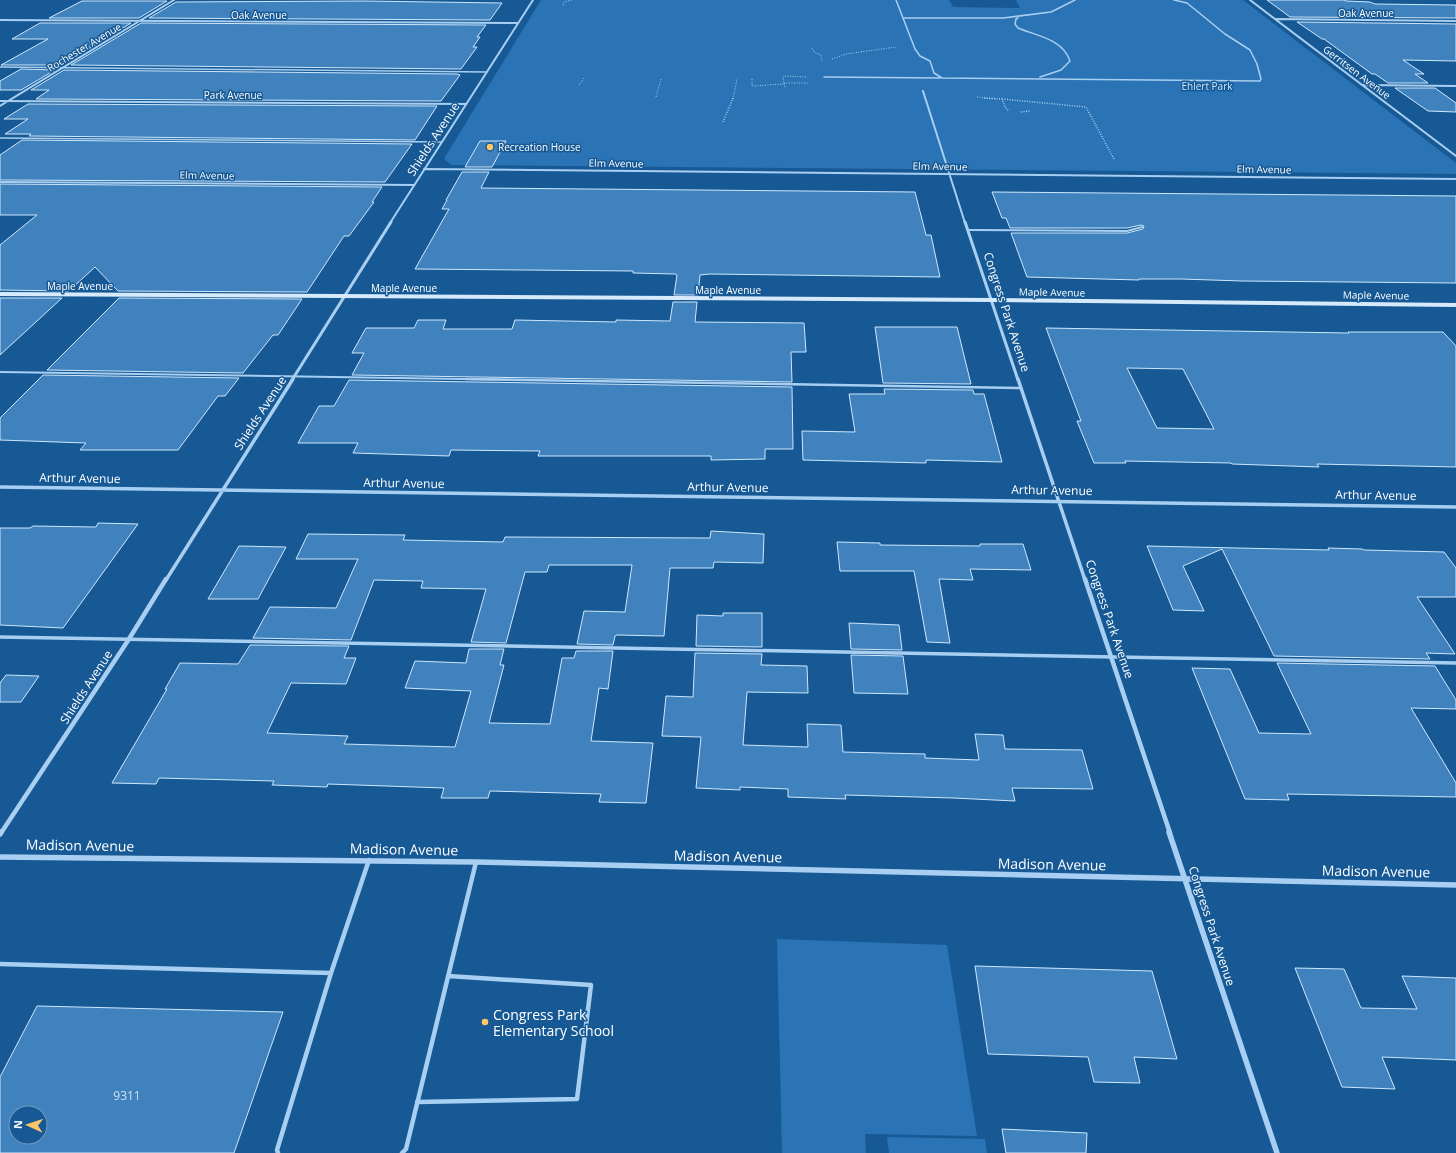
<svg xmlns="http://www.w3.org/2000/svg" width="1456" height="1153" font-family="'Open Sans',sans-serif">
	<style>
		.green { fill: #2a73b4 }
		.building { fill: #3f82bd; stroke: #cfe7fc; fill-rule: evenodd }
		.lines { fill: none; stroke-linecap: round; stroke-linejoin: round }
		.path-far1 { stroke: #a8cff1; stroke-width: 1; stroke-dasharray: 1 1.5; stroke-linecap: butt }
		.path { stroke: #a8cff1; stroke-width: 1.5; stroke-dasharray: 1 1.5; stroke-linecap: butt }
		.lane-far4 { stroke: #a8cff1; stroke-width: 1.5 }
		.lane-far3 { stroke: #a8cff1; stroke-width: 2 }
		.lane-far2 { stroke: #a8cff1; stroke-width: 2.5 }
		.lane-far1 { stroke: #a8cff1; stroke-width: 3.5 }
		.lane { stroke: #a8cff1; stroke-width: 4.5 }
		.street-far4 { stroke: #a8cff1; stroke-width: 2 }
		.street-far3 { stroke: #a8cff1; stroke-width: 3 }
		.street-far2 { stroke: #a8cff1; stroke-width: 3.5 }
		.street-far1 { stroke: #a8cff1; stroke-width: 4.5 }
		.street { stroke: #a8cff1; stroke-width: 5.5 }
		.secondary { fill: #d6eafc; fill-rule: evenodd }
		.poi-dot { fill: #ffc668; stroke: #165995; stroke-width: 1.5 }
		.labels { text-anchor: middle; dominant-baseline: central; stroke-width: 3; stroke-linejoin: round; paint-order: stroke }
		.far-street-label { font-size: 10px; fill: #fff; stroke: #165995 }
		.far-park-label { font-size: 10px; fill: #cfe7fc; stroke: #165995 }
		.far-poi-label { font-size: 10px; fill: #fff; stroke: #165995; text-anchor: start }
		.street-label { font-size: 12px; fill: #fff; stroke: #165995 }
		.near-number-label { font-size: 12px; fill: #cfe0ee }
		.near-street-label { font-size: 14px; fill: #fff; stroke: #165995 }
		.near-poi-label { font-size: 14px; fill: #fff; stroke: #165995; text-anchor: start }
	</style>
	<rect width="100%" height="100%" fill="#165995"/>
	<path class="green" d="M541,0h408l4,7 67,1 -4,-8h227l213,163v11l-994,-9h-10l-7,-5v-3z
		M777,939l170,6 30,191 -112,-2 1,19h-84z
		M887,1137l98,2 2,14h-98z"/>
	<path class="building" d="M1267,0h77l2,1 24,1 5,2 81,1v13l-166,-1z
		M82,1h85l-28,17h-90z
		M363,1l139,2 -12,17 -341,-2 27,-16z
		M1297,22l159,2v37l-53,-1 21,14h-9l13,9h-40l-13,-9h-3l-48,-35h-2z
		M40,23h91l-69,42h-61l47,-26h-36z
		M141,23l345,2 -9,12h3l-7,10h4l-16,22 -390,-4z
		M21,69l34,1 -34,20h-21v-9z
		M64,70l393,4 3,1 -19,26 -405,-2 13,-9h-18z
		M1395,88h40l21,15v9l-28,-1z
		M28,104l409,2 -22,34 -386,-4 2,-2h-26l23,-15h-24z
		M22,140l390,4 -27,38 -385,-2v-25z
		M480,141h26l-14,26h-27z
		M462,172h27l-8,16 434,4 11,43h5l9,42 -230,-3 -10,1 -2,20h-24l3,-20 -2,-1 -42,-1v-2l-218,-2 34,-60h-7l5,-9h-1z
		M0,184l382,3 -10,15h2l-25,34h-5l-37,56 -189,-1 -23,-24 -26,24 -69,-1v-45l37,-30h-37z
		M992,192l464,4v87l-214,-2 -61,-2h-42v1l-112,-3 -16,-44h116l16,-4 1,-3 -3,-1 -14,3h-117l-4,-10h-4z
		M0,298h62l-62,57z
		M119,298l183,1 -24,36h-5l-30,38 -196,-3z
		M673,302h24l-2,20 109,1 2,29h-15l1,30 -440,-7 12,-22h-12l14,-25h48l4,-8h28l-3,9h69l3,-9 101,2v-2l54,1z
		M875,327h82l14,57 -88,-1z
		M1046,328l303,5 -1,-1h95l13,14v121l-139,-3 2,3 -87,-3 -1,-1 -106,-2 1,2h-32l-17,-42h4zM1127,368l56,1 31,60 -57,-1z
		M43,375l196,3 -14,18h-7l-40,54h-98l6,-7 -86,-3v-22z
		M349,380l443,7 1,62h-28v10l-54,1v-4h-173l2,-5 -89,-1 -2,6 -96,-3 5,-10h-60l21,-37h15z
		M884,389l89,1 1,4h10l18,68 -76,-2v3l-123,-3 -1,-29 53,1 -6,-38h36z
		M98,523l40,1 -75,104 -63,-3v-97h30l3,-2 63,1z
		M711,531l53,3 -1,29 -49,-1 -1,6h-43l-6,68 -47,-1 -2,1 -2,9 -36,-1 7,-33 41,1 7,-47h-83l-2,7h-22l-19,71 -35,-1 15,-53 -65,-1 2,-7 -49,-1 -23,60 -98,-2 17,-31 66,1 22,-49h-62l12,-25 97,1 -2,5 100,2 2,-5 205,1z
		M837,542l43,1v2l100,1v-2h43l8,26 -61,-1 3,11 -34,-1 11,64 -23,-1 -13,-71h-74z
		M239,546l47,1 -28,52h-50z
		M1147,546l182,4 -1,-2 34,1 2,1 80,2 12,16v29h-39l38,57 -29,-1 4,6 -156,-3 -52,-107 -39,17 21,45 -31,-1z
		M723,613h39v34l-66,-1 1,-31 26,1z
		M849,623l50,2 3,25 -51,-1z
		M250,645l99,1 -5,12h12l-10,26 -55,-1 -24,50 81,3 -4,8 111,3 16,-56 -66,-3 10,-27 51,2 3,-14h35l-4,16h4l-15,58 61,1 12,-66h12l2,-7h37l-5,38 -9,-1 -8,53 62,2 -7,60 -47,-1 2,-8 -111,-3 -2,7h-47l3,-10 -116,-4 -1,3 -55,-2 2,-4 -115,-3 -3,6 -44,-1 55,-94h-2l15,-26 58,1z
		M695,653l67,1 -1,11 46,1 1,27 -61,-1 -4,53 65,2 -1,-23 34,1 2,27 82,2v4l54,2 -4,-26 28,1 2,14 77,1 11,39 -81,-1 3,13 -62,-3 -108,-3 1,4 -58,-2v-8l-48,-2v3l-44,-2 5,-51 -39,-1 4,-40 27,1z
		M851,655l52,1 5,38 -54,-1z
		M1277,663l158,3 21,34v9l-45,-1 45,75v14l-169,-3 2,6 -44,-1 -53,-131 38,1 29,64 52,1z
		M6,675l33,1 -18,26h-21v-19z
		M975,966l177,5 25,88 -43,-2 6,26 -46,-1 -6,-25 -100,-3z
		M1295,968l49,1 17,39 56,1 -15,-33 54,2v82l-74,-3 13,32 -53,-2z
		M37,1006l246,6 -49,141h-234v-76zM16,1113h24v24h-24z
		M1002,1129l85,4 -1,20h-80z"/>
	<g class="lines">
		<path class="path-far1" d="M563,5l1,-3 8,-2
			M812,48l2,4 7,3 1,6
			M832,59l14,-5 50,-7
			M752,79v7l32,-2
			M784,83h25
			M579,85l5,-7
			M785,87l-2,-8 1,-3 23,1
			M656,97l5,-18
			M977,97l19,2
			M733,99l4,-20"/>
		<path class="path" d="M984,98l18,1 3,8 4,4
			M1002,99l84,8 28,52
			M1021,112l9,-1
			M723,122l10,-24"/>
		<path class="lane-far4" d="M896,0l19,49 5,7 10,5 4,12 8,5 318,3 1,-2 -4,-15 -7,-14 -25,-16 -38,-31 -13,-3
			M903,18h100l48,-6 24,-12
			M1018,18l-2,1 -1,5 3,4c19,8 45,11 52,33l-9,9 -21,7
			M0,67l486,5
			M824,77l116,1
			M0,138l441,4"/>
		<path class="lane-far3" d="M969,230l158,1 15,-4
			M0,372l529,8"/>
		<path class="lane-far2" d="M466,379l555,9"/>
		<path class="lane-far1" d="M0,637l1456,26"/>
		<path class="lane" d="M0,964l331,9
			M417,1102l160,-3 14,-114 -143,-9
			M278,1153l-1,-3 54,-177 38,-113
			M402,1153l4,-4 70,-287"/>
		<path class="street-far4" d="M1250,0l206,156
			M1276,19l180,2
			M0,20l517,3
			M1363,85l93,1
			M923,91l42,132
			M0,101l466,3
			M0,106l174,-106
			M424,169l1032,10
			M0,182l414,3
			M390,223l143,-223"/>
		<path class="street-far3" d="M965,222l53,158
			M292,380l99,-158"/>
		<path class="street-far2" d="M1018,379l67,201
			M0,487l1456,20
			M166,580l127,-201"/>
		<path class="street-far1" d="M1085,579l85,254
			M1,833l128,-194 37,-60"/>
		<path class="street" d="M1169,832l108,321
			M0,834l1,-2
			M0,857l476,5 980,23"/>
		<path class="secondary" d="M0,292l992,6 464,5v4l-464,-5 -992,-6z"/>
	</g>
	<g class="poi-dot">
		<circle cx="490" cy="147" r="4"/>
		<circle cx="485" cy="1022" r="4"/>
	</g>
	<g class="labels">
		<g class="far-street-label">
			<text x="1366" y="13">Oak Avenue</text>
			<text x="259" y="15">Oak Avenue</text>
			<text transform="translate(84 47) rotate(-31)">Rochester Avenue</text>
			<text transform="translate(1357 72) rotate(37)">Gerritsen Avenue</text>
			<text x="233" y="95">Park Avenue</text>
			<text transform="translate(616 163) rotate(1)">Elm Avenue</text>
			<text transform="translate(940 166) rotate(1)">Elm Avenue</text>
			<text transform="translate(1264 169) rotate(1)">Elm Avenue</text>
			<text transform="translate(207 175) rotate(1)">Elm Avenue</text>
			<text x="80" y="286">Maple Avenue</text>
			<text x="404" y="288">Maple Avenue</text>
			<text x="728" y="290">Maple Avenue</text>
			<text transform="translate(1052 292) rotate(1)">Maple Avenue</text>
			<text transform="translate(1376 295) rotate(1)">Maple Avenue</text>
		</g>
		<g class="far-park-label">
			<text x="1207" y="86">Ehlert Park</text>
		</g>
		<g class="far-poi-label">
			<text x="498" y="147">Recreation House</text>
		</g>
		<g class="street-label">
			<text transform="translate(433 139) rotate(-57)">Shields Avenue</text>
			<text transform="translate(1007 312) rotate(72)">Congress Park Avenue</text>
			<text transform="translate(260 413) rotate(-57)">Shields Avenue</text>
			<text transform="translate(80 478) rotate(1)">Arthur Avenue</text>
			<text transform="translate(404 483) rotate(1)">Arthur Avenue</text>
			<text transform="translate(728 487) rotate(1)">Arthur Avenue</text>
			<text transform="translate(1052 490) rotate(1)">Arthur Avenue</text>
			<text transform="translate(1376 495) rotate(1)">Arthur Avenue</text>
			<text transform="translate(1110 619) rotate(71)">Congress Park Avenue</text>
			<text transform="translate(86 687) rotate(-57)">Shields Avenue</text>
			<text transform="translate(1212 926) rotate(72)">Congress Park Avenue</text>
		</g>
		<g class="near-number-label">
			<text x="127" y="1095">9311</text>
		</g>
		<g class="near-street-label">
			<text transform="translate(80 845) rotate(1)">Madison Avenue</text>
			<text transform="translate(404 849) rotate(1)">Madison Avenue</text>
			<text transform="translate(728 856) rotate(1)">Madison Avenue</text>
			<text transform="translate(1052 864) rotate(1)">Madison Avenue</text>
			<text transform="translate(1376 871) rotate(1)">Madison Avenue</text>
		</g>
		<g class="near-poi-label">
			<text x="493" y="1014">Congress Park<tspan x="493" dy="16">Elementary School</tspan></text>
		</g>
	</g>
	<g transform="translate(28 1125) rotate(273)"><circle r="19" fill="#165995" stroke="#739bbf"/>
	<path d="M0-3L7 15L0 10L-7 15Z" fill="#ffc668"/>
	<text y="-6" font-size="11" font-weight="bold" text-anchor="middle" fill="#ffffff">N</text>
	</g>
</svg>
